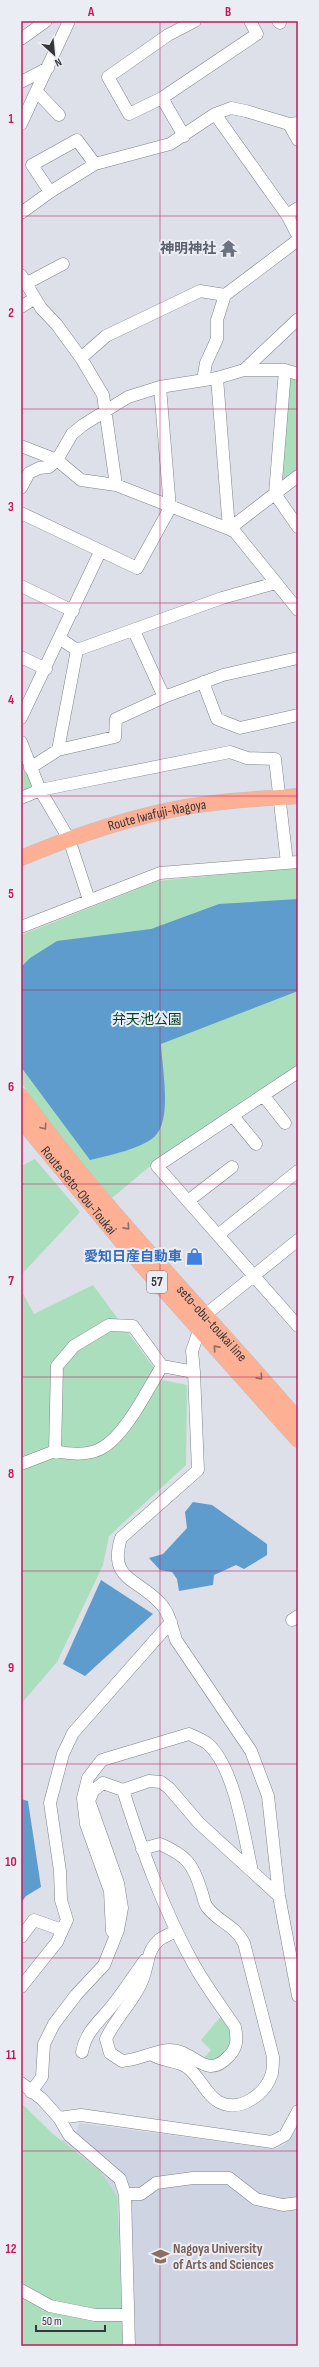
<svg xmlns="http://www.w3.org/2000/svg" width="319" height="2367" font-family="'Sofia Sans Condensed','Noto Sans JP',sans-serif">
	<style>
		.built { fill: #cfd4e3 }
		.green { fill: #aadebd }
		.water { fill: #5e9ccd }
		.lines { fill: none; stroke-linecap: round; stroke-linejoin: round }
		.minor-casing { stroke: #80838a; stroke-width: 13 }
		.major-casing { stroke: #bfbfc0; stroke-width: 16 }
		.minor { stroke: #fff; stroke-width: 12 }
		.major { stroke: #feb094; stroke-width: 15 }
		.oneway { stroke: #906d62 }
		.grid { fill: none; stroke: #c2185b; stroke-width: 1; stroke-opacity: 0.55 }
		.labels { text-anchor: middle; dominant-baseline: central; stroke-width: 4; stroke-linejoin: round; paint-order: stroke }
		.shield { fill: #ebedf5; stroke: #6c6e72; stroke-width: 1 }
		.shield-label { font-size: 13px; font-weight: bold; fill: #36373a }
		.worship-label { font-size: 14px; font-weight: bold; fill: #5b616d; stroke: #ebedf5; text-anchor: end }
		.street-label { font-size: 14px; fill: #36373a; stroke: #ebedf5 }
		.park-label { font-size: 14px; fill: #003d21; stroke: #ebedf5 }
		.shop-label { font-size: 14px; font-weight: bold; fill: #366cbe; stroke: #ebedf5; text-anchor: end }
		.education-label { font-size: 14px; font-weight: bold; fill: #785e54; stroke: #ebedf5; text-anchor: start }
		.neatline { fill: none; stroke: #c2185b; stroke-width: 1.5 }
		.grid-label { font-size: 13px; text-anchor: middle; font-weight: bold; fill: #c2185b }
	</style>
	<rect width="100%" height="100%" fill="#dde0e8"/>
	<path class="built" d="M79,2123l195,26 10,-4 14,-16v217h-277v-181l55,-33z"/>
	<path class="green" d="M290,378l8,3v93l-17,13z
		M21,758l15,30 -15,7z
		M298,867v202l-148,97 -38,32 -47,-53 -44,-63v-147l137,-54z
		M35,1159l45,53 -59,63v-109z
		M93,1285l70,95 24,5 -1,80 -77,71 -6,29 -46,97 -36,42v-414l13,24z
		M222,2015l9,13v22l-19,13 -9,-4 8,-9 -10,-10z
		M21,2103l32,31 47,37 17,25 6,150h-102z"/>
	<path class="water" d="M298,899v92l-137,53c1,23 11,73 -5,91 -11,13 -49,21 -66,25l-69,-93v-100l9,-9 27,-17 94,-12 68,-25z
		M193,1502l19,3 55,39v11l-23,14 -8,-4 -22,10 -1,10 -34,6 -2,-12 -5,-7 -12,-2 -11,-12 14,-4 24,-26 -2,-16z
		M101,1580l52,34 -68,62 -22,-12z
		M21,1799l7,2 13,86 -15,9 -5,7z"/>
	<g class="lines">
		<defs>
			<path id="minor" d="M195,21l-27,14 -60,42 21,37 33,-16 95,-64 -7,-13
				M278,21l2,2
				M21,39l25,-18
				M21,82l27,-14
				M37,92l22,23
				M162,98l22,38
				M215,114l72,101 11,21
				M21,124l48,-103
				M289,124l9,16
				M50,192l-18,-27 45,-25 18,24
				M21,213l29,-21 45,-28 75,-20 45,-30 16,-6 15,3 43,13 9,-1
				M287,215l11,-7
				M21,275l20,33 16,17 24,33 22,37 13,90
				M27,283l36,-19
				M21,307l14,-9
				M81,358l25,-22 94,-45 25,4
				M244,370l54,-51
				M285,370l-10,124 23,33
				M217,378l12,151 6,3 63,78
				M203,380l3,-17 11,-24v-19l8,-25 73,-55
				M21,446l36,14 24,20 35,5 113,44 69,-53
				M21,488l8,-15 10,-5 10,-1 8,-7 15,-26 11,-9 45,-28 32,-10 57,-9 27,-8h41l13,4
				M21,513l116,55 33,-60 -10,-121
				M21,586l52,25
				M134,631l30,66
				M77,650l145,-52 54,-15
				M21,657l25,12
				M203,682l14,37 23,9 58,-13
				M21,718l79,-166
				M21,742l19,48 29,49 20,61
				M58,750l19,-100 -18,-12
				M30,768l28,-18 57,-13 1,-18 48,-22 59,-22 75,-17
				M21,798l19,-8 190,-38 17,6 28,1 12,104
				M21,927l139,-54 138,-11
				M298,1072l-141,94 141,160
				M263,1095l22,28
				M233,1116l23,28
				M188,1201l44,-34
				M218,1235l80,-64
				M194,1372l4,98 -77,68c-13,42 16,40 39,65 9,9 12,24 16,37l75,111 17,45 11,100 19,100
				M55,1451c14,3 31,5 45,-2 24,-11 48,-60 62,-83
				M21,1464l34,-13 2,-85 17,-20 35,-21 24,1 29,40 32,6 -2,-21 12,-35 94,-76
				M292,1620l6,-4
				M123,1790c19,60 40,119 70,173 12,22 28,43 42,64 2,11 3,20 -6,29 -24,26 -34,-7 -60,-6 -16,1 -30,10 -47,11l-12,-8 -4,-14c10,-23 33,-42 39,-67 4,-13 3,-22 14,-32 5,-4 12,-6 17,-9
				M142,1849l18,-5c25,11 33,19 41,46 2,5 3,13 6,17 12,16 27,17 37,36l29,114c0,5 0,11 -1,16 -6,21 -32,40 -53,29 -13,-7 -19,-25 -31,-34 -10,-8 -26,-6 -37,-14
				M112,1931l-2,-40 -24,-67 -3,-26 5,-20 14,-18 87,-26c6,3 14,6 19,10 27,24 36,92 44,127
				M21,1937l13,-17 28,10
				M21,1987l36,-45 10,-22 -6,-20 -1,-29 -10,-68 13,-49 10,-21 98,-111
				M82,2052c4,-21 17,-30 30,-46 12,-15 22,-31 33,-46
				M21,2083l21,16 17,19 10,17 51,44 5,15 4,152
				M31,2092l11,-15 2,-33 10,-20 22,-29 28,-30 14,-35 4,-22 -4,-25 -29,-82 4,-10 10,-8 20,7 26,-9 12,1 8,6 30,35 80,73
				M59,2118l22,-3 191,27 13,-7 13,-24
				M125,2194h16l15,-11 37,-5h36l27,21 27,6 15,-2
				M21,2290l29,16 45,9h33"/>
			<g id="major">
				<path id="s1" d="M21,858c53,-22 108,-41 165,-51 37,-7 75,-8 112,-11"/>
				<path id="s2" d="M21,1096c83,115 185,216 277,324"/>
				<path id="s3" d="M21,1120l110,133 167,187"/>
			</g>
		</defs>
		<use href="#minor" class="minor-casing"/>
		<use href="#major" class="major-casing"/>
		<use href="#minor" class="minor"/>
		<use href="#major" class="major"/>
	</g>
	<defs><path id="oneway-chevron" d="M-2-3.5L2.5 0L-2 3.5" fill="none" stroke-width="1.6" stroke-linecap="round" stroke-linejoin="round"/></defs>
	<g class="oneway">
		<use href="#oneway-chevron" transform="translate(44 1127) rotate(54)"/>
		<use href="#oneway-chevron" transform="translate(127 1227) rotate(48)"/>
		<use href="#oneway-chevron" transform="translate(216 1348) rotate(-132)"/>
		<use href="#oneway-chevron" transform="translate(260 1377) rotate(48)"/>
	</g>
	<path class="grid" d="M160,21v2325M21,216h277M21,409h277M21,603h277M21,796h277M21,990h277M21,1184h277M21,1377h277M21,1571h277M21,1764h277M21,1958h277M21,2151h277"/>
	<defs>
		<symbol id="temple-bare" viewBox="-9 -9 18 18"><path d="M0-6L5-2H3V0L6.5 2.5H4V6H1.5V3h-3V6H-4V2.5H-6.5L-3 0V-2H-5Z" fill="#6b7280" stroke="#ebedf5" stroke-width="2.5" paint-order="stroke"/></symbol>
		<symbol id="shop-bare" viewBox="-9 -9 18 18"><path d="M-5-2.5h2.3a2.7 3.5 0 0 1 5.4 0H5L5.5 6h-11ZM-1.5-2.5h3a1.5 2.3 0 0 0-3 0Z" fill="#3f7fe0" stroke="#ebedf5" stroke-width="2.5" paint-order="stroke"/></symbol>
		<symbol id="university-bare" viewBox="-9 -9 18 18"><path d="M0-5L7-2L0 1L-7-2ZM-4 1L0 2.5L4 1V4Q0 6-4 4Z" fill="#8d6e63" stroke="#ebedf5" stroke-width="2.5" paint-order="stroke"/></symbol>
	</defs>
	<g fill-rule="evenodd">
		<use href="#temple-bare" x="216" y="236" width="25" height="25"/>
		<use href="#shop-bare" x="182" y="1244" width="25" height="25"/>
		<use href="#university-bare" x="148" y="2244" width="25" height="25"/>
	</g>
	<g class="labels">
		<rect class="shield" x="147" y="1271" width="20" height="22" rx="3"/>
		<g class="shield-label">
			<text x="157" y="1282">57</text>
		</g>
		<g class="worship-label">
			<text x="216" y="248">神明神社</text>
		</g>
		<g class="street-label">
			<text stroke="none"><textPath href="#s1" startOffset="143">Route Iwafuji-Nagoya</textPath></text>
			<text stroke="none"><textPath href="#s3" startOffset="91">Route Seto-Obu-Toukai</textPath></text>
			<text stroke="none"><textPath href="#s2" startOffset="297">seto-obu-toukai line</textPath></text>
		</g>
		<g class="park-label">
			<text x="147" y="1019">弁天池公園</text>
		</g>
		<g class="shop-label">
			<text x="182" y="1256">愛知日産自動車</text>
		</g>
		<g class="education-label">
			<text x="173" y="2248">Nagoya University<tspan x="173" dy="16">of Arts and Sciences</tspan></text>
		</g>
	</g>
	<rect width="319" height="2367" fill="none" stroke="#ebedf5" stroke-width="44"/>
	<g transform="translate(54 54) rotate(153)" stroke="#ebedf5" stroke-width="3" paint-order="stroke">
	<path d="M0-3L7 15L0 10L-7 15Z" fill="#36373a"/>
	<text y="-6" font-size="11" font-weight="bold" text-anchor="middle" fill="#36373a">N</text>
	</g>
	<path d="M36 2325v6h69v-6" fill="none" stroke="#36373a" stroke-width="2"/>
	<text x="42" y="2325" font-size="12" fill="#36373a" stroke="#ebedf5" stroke-width="3" paint-order="stroke">50 m</text>
	<rect x="22" y="22" width="275" height="2323" class="neatline"/>
	<g class="grid-label">
		<text x="91" y="16">A</text>
		<text x="228" y="16">B</text>
		<text x="11" y="123">1</text>
		<text x="11" y="317">2</text>
		<text x="11" y="511">3</text>
		<text x="11" y="704">4</text>
		<text x="11" y="898">5</text>
		<text x="11" y="1091">6</text>
		<text x="11" y="1285">7</text>
		<text x="11" y="1478">8</text>
		<text x="11" y="1672">9</text>
		<text x="11" y="1866">10</text>
		<text x="11" y="2059">11</text>
		<text x="11" y="2253">12</text>
	</g>
</svg>
